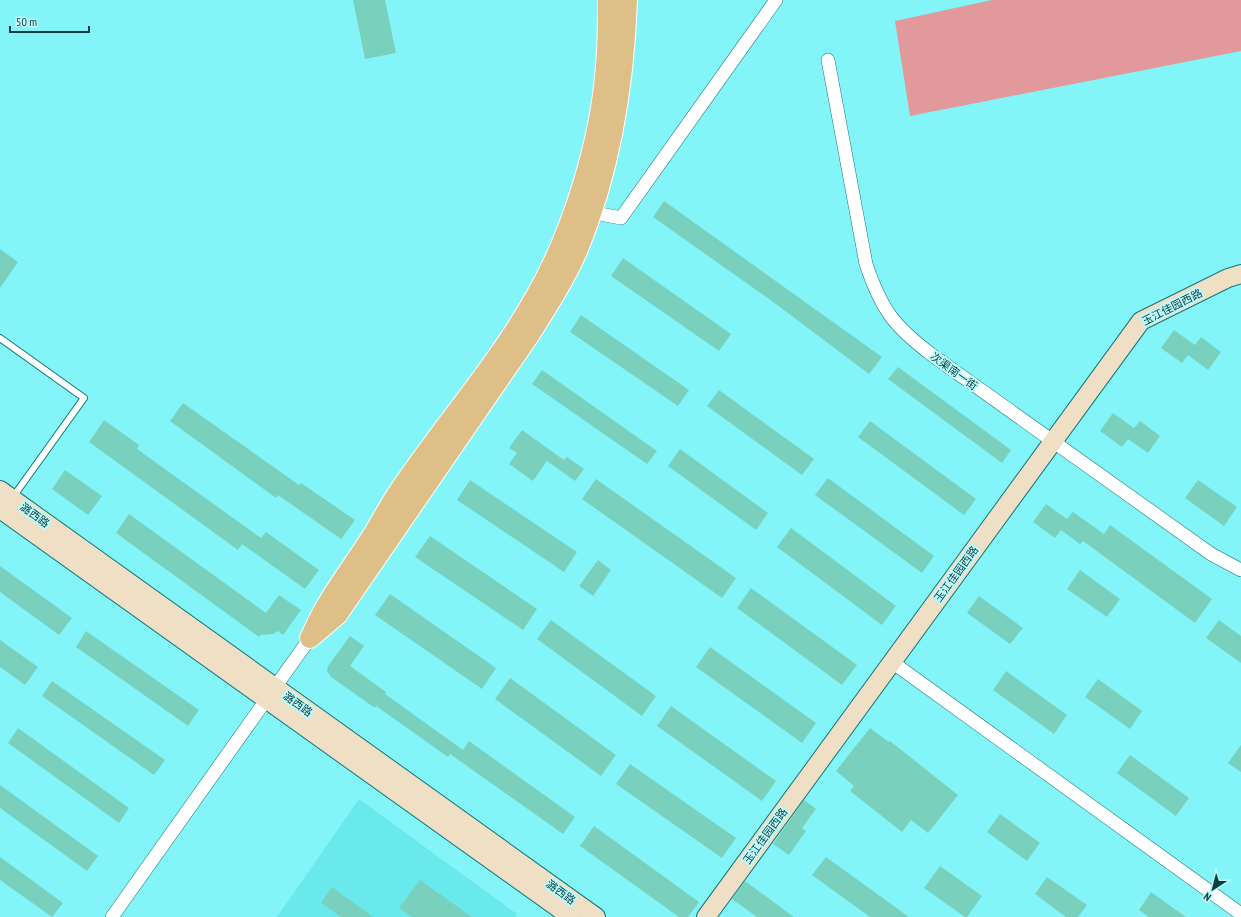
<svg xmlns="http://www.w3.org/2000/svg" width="1241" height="917" font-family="'PT Sans Narrow','Noto Sans SC',sans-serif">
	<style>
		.built { fill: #69e9ec }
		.green { fill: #e2999b }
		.building { fill: #79d1bd }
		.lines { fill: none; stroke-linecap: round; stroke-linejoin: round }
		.lane-casing { stroke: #147679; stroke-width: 8 }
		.street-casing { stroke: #147679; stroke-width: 14 }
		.secondary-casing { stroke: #147679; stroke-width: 20 }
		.primary-casing { stroke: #fff; stroke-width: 22 }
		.lane { stroke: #fff; stroke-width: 6 }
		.street { stroke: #fff; stroke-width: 13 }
		.secondary { stroke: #efdfc4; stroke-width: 18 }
		.primary { stroke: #dfbf88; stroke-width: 20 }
		.labels { text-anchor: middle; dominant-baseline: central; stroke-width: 4; stroke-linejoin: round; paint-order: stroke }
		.street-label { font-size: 11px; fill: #0a3e40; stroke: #bcfafb }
	</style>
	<rect width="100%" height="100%" fill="#83f5f8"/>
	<path class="built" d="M359,799l158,115 -1,3h-239z"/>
	<path class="green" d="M992,0h249v51l-331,65 -15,-95z"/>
	<path class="building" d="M353,0h32l11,53 -31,6z
		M664,201l218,156 -13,17 -93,-70 -123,-87z
		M0,249l18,13 -18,26z
		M623,258l108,76 -12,17 -108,-75z
		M581,315l108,75 -11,16 -108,-74z
		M1174,330l21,15 6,-8 20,15 -13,18 -20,-15 -6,8 -21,-15z
		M898,367l113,83 -9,13 -114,-84z
		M542,370l115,81 -10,13 -115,-80z
		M719,390l95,69 -12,16 -95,-69z
		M183,403l116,82 2,-2 54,37 -14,19 -63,-44 -2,3 -106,-77z
		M1113,413l21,15 6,-7 20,15 -12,17 -20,-14 -6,8 -22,-16z
		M104,420l35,25 -2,4 124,89 5,-6 53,38 -14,19 -63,-45 -4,6 -149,-108z
		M870,421l106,78 -12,16 -106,-78z
		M522,430l42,30 3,-3 17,12 -9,12 -28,-20 -14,20 -24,-17 8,-11 -8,-5z
		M680,449l88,64 -12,17 -88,-64z
		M65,470l37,26 -14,19 -36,-26z
		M828,478l106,78 -12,17 -107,-78z
		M596,479l140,99 -14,20 -140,-99z
		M470,480l107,72 -13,20 -107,-72z
		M1198,480l39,27 -13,19 -39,-28z
		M1046,504l21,15 6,-7 31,22 6,-9 102,74 -17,24 -112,-82 -3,3 -19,-14 -6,8 -22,-16z
		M129,514l137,99 13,-18 22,15 -18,25 -5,-4 -5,3 -13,1 -1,2 -143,-104z
		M791,528l105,78 -14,19 -105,-78z
		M430,536l107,73 -14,21 -108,-73z
		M598,560l13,10 -18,26 -14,-10z
		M0,566l72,52 -13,17 -59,-43z
		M1080,570l40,29 -13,18 -40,-28z
		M751,588l106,77 -15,20 -105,-77z
		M390,594l106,74 -14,21 -107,-74z
		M979,596l44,32 -13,16 -43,-31z
		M551,620l105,76 -14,20 -105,-77z
		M1219,620l22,16v27l-35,-25z
		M86,631l113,79 -11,16 -112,-79z
		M350,636l14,10 -14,20 36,26 -1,2 78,56 6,-9 106,76 -12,17 -113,-80 -2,3 -72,-51 -1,2 -44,-31 -4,-6 1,-5z
		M0,640l38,27 -13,18 -25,-18z
		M710,647l106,76 -14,20 -106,-76z
		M1006,671l61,44 -13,19 -61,-44z
		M510,678l106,77 -15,21 -106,-77z
		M1098,679l44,32 -12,18 -45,-32z
		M52,681l113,79 -11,15 -112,-79z
		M671,706l105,75 -14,20 -105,-75z
		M18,728l111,80 -10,15 -111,-80z
		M870,728l19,14 1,-1 68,54 -30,38 -17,-13 -9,12 -52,-41 4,-5 -18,-15z
		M1241,745v27l-13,-9z
		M1130,755l59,43 -13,18 -59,-43z
		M630,764l106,74 -14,20 -106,-74z
		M0,785l98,71 -11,15 -87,-63z
		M804,800l12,9 -14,19 4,3 -17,24 -16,-11z
		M1000,814l40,29 -13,18 -40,-29z
		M594,826l105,76 -11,15h-9l-99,-71z
		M0,857l63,46 -11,14 -52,-37z
		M826,857l83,60h-39l-58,-42z
		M940,866l42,30 -15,21h-2l-41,-29z
		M1047,877l40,28 -9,12h-12l-31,-23z
		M420,880l52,37h-60l-13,-9z
		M745,881l49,36h-37l-25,-18z
		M332,887l41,30h-32l-20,-14z
		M1151,892l35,25h-37l-10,-7z"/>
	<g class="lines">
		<defs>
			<path id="lane" d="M0,338l84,60 -71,99"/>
			<path id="street" d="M828,60l38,204c16,47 28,62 66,91l279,199 30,16
				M590,212l31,6 155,-218
				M892,662l349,252
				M112,917l198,-279"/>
			<path id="secondary" d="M0,490l596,427
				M0,509l571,408
				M706,917l435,-596 87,-43 13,-4"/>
			<path id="primary" d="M312,634c16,-37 41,-67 62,-101 7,-11 13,-23 20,-34 45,-69 101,-130 142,-203 37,-65 65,-156 70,-231 2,-22 2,-44 2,-65
				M310,638l27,-23 193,-281c17,-27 35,-55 48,-85 32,-78 46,-165 49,-249"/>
		</defs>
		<use href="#lane" class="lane-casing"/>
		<use href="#street" class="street-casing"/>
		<use href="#secondary" class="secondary-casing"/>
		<use href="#primary" class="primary-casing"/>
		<use href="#lane" class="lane"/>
		<use href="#street" class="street"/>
		<use href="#secondary" class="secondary"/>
		<use href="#primary" class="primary"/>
	</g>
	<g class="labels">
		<g class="street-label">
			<text transform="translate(1172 307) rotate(-27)">玉江佳园西路</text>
			<text transform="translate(954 371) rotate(36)">次渠南一街</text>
			<text transform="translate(35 515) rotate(36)">潞西路</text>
			<text transform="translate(956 574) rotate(-54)">玉江佳园西路</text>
			<text transform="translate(298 704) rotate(36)">潞西路</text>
			<text transform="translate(765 836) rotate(-54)">玉江佳园西路</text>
			<text transform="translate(561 892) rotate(36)">潞西路</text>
		</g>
	</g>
	<g transform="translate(1213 889) rotate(216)" stroke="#bcfafb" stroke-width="3" paint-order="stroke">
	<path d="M0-3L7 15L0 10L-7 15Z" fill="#0a3e40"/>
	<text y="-6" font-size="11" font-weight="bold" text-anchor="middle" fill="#0a3e40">N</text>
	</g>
	<path d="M10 26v6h79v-6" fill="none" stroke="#0a3e40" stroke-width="2"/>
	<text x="16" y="26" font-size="12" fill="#0a3e40" stroke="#bcfafb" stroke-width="3" paint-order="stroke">50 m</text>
</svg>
